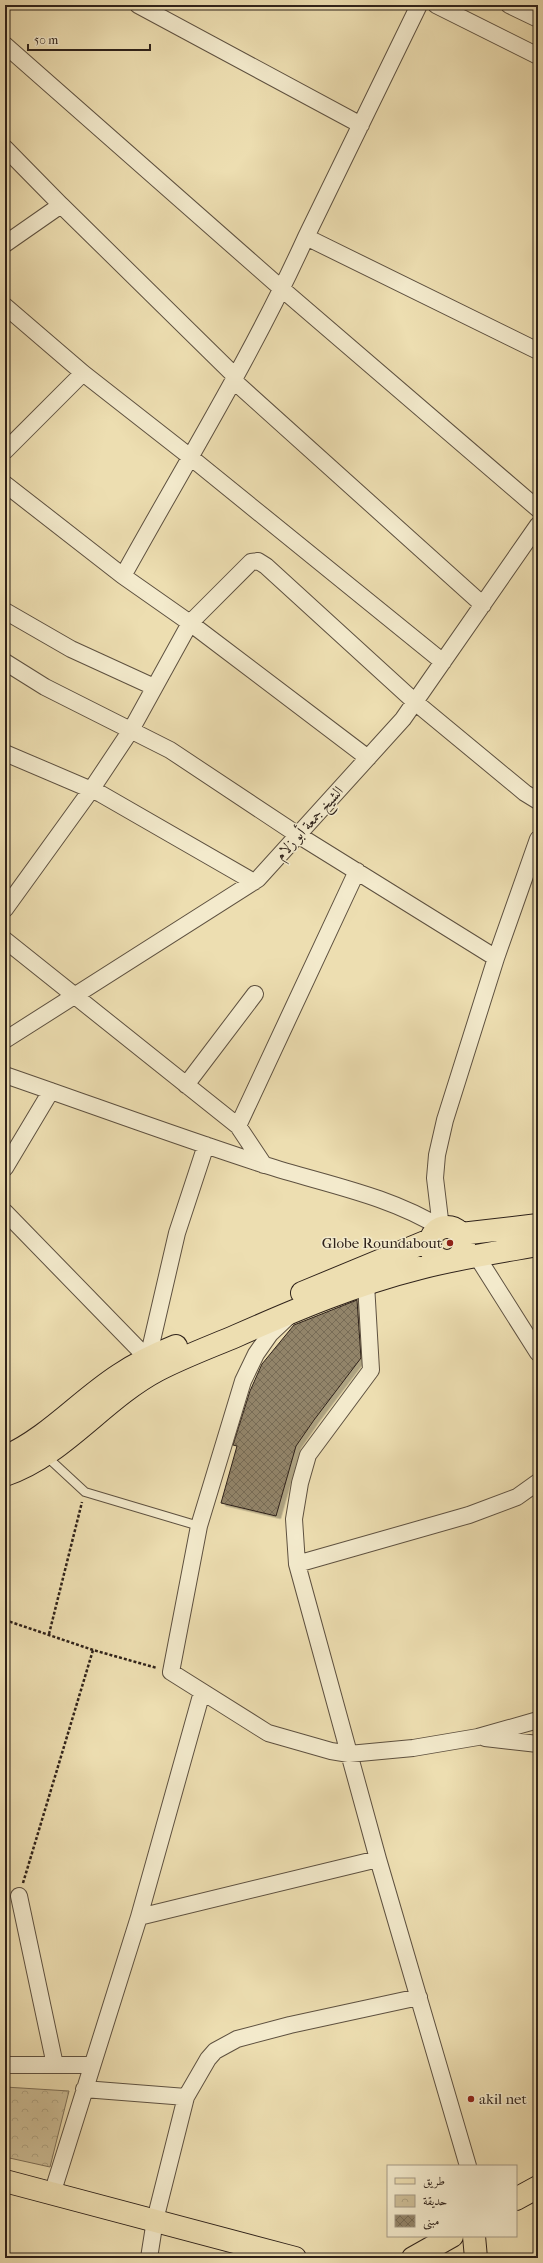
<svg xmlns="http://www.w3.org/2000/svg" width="543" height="2263" font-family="'IM FELL French Canon',Amiri,serif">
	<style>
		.park { fill: url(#park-crowns); stroke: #7e7058 }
		.building { fill: url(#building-cross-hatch); stroke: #2f221a; filter: url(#shadow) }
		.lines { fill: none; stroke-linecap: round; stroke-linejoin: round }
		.lane-casing { stroke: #5e5140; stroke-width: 10 }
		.street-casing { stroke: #5e5140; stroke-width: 18 }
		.primary-casing { stroke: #2f221a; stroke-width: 24 }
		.path { stroke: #2f221a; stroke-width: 2.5; stroke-dasharray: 3 2; stroke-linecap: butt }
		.lane { stroke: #f3eacc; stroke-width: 8 }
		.street { stroke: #f3eacc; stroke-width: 16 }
		.primary { stroke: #eddeb1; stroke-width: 22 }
		.poi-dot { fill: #8f2418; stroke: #f3eacc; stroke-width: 1.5 }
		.labels { text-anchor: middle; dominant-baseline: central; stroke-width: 3; stroke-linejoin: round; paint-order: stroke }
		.street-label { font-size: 15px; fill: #2f221a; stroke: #f3eacc }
		.poi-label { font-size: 15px; fill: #2f221a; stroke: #f3eacc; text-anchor: end }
	</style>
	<defs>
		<pattern id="park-crowns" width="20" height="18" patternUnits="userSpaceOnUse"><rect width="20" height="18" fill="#cdbe97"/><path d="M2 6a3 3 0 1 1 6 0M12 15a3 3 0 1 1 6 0" fill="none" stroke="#b0a382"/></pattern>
		<pattern id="building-cross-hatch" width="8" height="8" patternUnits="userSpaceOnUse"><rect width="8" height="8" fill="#928469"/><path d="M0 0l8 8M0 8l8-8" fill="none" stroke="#786c56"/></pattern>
		<filter id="shadow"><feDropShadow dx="4.5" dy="2.5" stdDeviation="0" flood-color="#0004"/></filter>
	</defs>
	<rect width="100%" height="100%" fill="#eddeb1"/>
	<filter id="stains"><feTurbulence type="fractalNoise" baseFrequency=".005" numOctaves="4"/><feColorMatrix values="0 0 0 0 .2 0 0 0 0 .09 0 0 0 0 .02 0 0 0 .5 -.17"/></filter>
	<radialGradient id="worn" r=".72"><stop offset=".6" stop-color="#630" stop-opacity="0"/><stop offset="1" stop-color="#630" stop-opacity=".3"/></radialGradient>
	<path class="park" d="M5,2087l64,4 -19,76 -45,-10z"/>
	<path class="building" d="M357,1300l4,58 -47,62 -18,26 -20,70 -55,-13 16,-57 -4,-1 17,-54 12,-27 32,-39z"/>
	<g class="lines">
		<defs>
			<path id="lane" d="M45,1455l40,37 114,34"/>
			<path id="street" d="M138,5l223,120
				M419,5l-113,232 232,114
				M436,5l102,51
				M509,5l29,14
				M5,45l277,244 256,220
				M5,148l56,57
				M306,237c-53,117 -121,227 -183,339l67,47 178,135
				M5,244l56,-39 174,171
				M5,306l78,67 106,83 254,206
				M233,380l250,225
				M5,451l78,-78
				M5,484l118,92
				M5,611l66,38 83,38
				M5,662l40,25 125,63 128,85 198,123
				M5,753l96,41 153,88
				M5,909l86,-119 40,-60 59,-107 61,-61 7,-1 8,5 149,136 110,91 13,8
				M5,940l233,186 26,39
				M5,1040l253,-161 145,-160 135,-194
				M5,1075c87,30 173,62 260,90 59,19 123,30 176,63
				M186,1085l69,-91
				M238,1126l119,-255
				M5,1168l46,-77
				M5,1212l148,152
				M441,1228l-6,-50 2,-23 8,-35 51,-162 42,-119
				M476,1255l62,98
				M366,1284l5,86 -63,85 -8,28 -6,36 3,45 81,295 90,307
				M288,1317l-18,17 -14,20 -13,27 -44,145 -28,146 97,61 63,18 18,3 64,-6 65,-11 60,-17
				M148,1358l29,-125 29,-88
				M297,1564l172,-49 48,-18 21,-15
				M485,1738l53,6
				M19,1896l36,169
				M139,1917l239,-58
				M5,2065h87
				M84,2089l102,8
				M52,2194l87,-277 63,-225
				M149,2258l6,-38 31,-123 22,-38 7,-8 22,-12 53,-14 129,-28"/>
			<path id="primary" d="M430 1244a17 17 0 1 1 34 0a17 17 0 1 1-34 0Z
				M461,1234l77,-9
				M302,1293l128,-53
				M5,1457c44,-20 74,-56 114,-82 18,-12 37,-21 57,-29
				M5,1475c59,-20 98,-76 153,-105 25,-13 52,-23 78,-34 59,-26 120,-52 184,-68 39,-10 78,-16 118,-23
				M5,2181l290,77
				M516,2199l22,-12
				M474,2236l2,22
				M413,2258l39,-22"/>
		</defs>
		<use href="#lane" class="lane-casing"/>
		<use href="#street" class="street-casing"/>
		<use href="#primary" class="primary-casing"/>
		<path class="path" d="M5,1620l88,30 64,18
			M49,1634l33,-132
			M23,1883l70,-233"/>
		<use href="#lane" class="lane"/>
		<use href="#street" class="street"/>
		<use href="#primary" class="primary"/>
	</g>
	<g class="poi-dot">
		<circle cx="450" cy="1243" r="4"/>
		<circle cx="471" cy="2099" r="4"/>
	</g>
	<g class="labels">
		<g class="street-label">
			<text transform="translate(309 823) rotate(-48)">الشيخ جمعة أبو زلام</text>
		</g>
		<g class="poi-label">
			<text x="442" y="1243">Globe Roundabout</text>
			<text x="479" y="2099" text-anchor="start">akil net</text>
		</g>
	</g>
	<rect width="543" height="2263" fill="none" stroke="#eddeb1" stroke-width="20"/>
	<rect x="6" y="6" width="531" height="2251" fill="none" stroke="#2f221a" stroke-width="2"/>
	<rect x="10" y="10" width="523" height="2243" fill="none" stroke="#2f221a"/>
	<rect x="387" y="2165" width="130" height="72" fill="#f3eacc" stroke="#a59a85"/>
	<rect x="395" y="2178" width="20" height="6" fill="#eddeb1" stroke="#a59a85"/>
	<text x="423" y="2185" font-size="12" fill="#2f221a">طريق</text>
	<rect x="395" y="2195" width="20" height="12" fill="url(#park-crowns)" stroke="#a59a85"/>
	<text x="423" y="2205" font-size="12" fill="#2f221a">حديقة</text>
	<rect x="395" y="2215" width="20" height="12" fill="url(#building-cross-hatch)" stroke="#a59a85"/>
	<text x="423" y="2225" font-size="12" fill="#2f221a">مبنى</text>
	<path d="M28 44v6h122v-6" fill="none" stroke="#2f221a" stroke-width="2"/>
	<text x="34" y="44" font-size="12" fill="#2f221a" stroke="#f3eacc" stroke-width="3" paint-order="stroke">50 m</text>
	<rect width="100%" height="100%" filter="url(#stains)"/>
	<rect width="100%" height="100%" fill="url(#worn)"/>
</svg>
